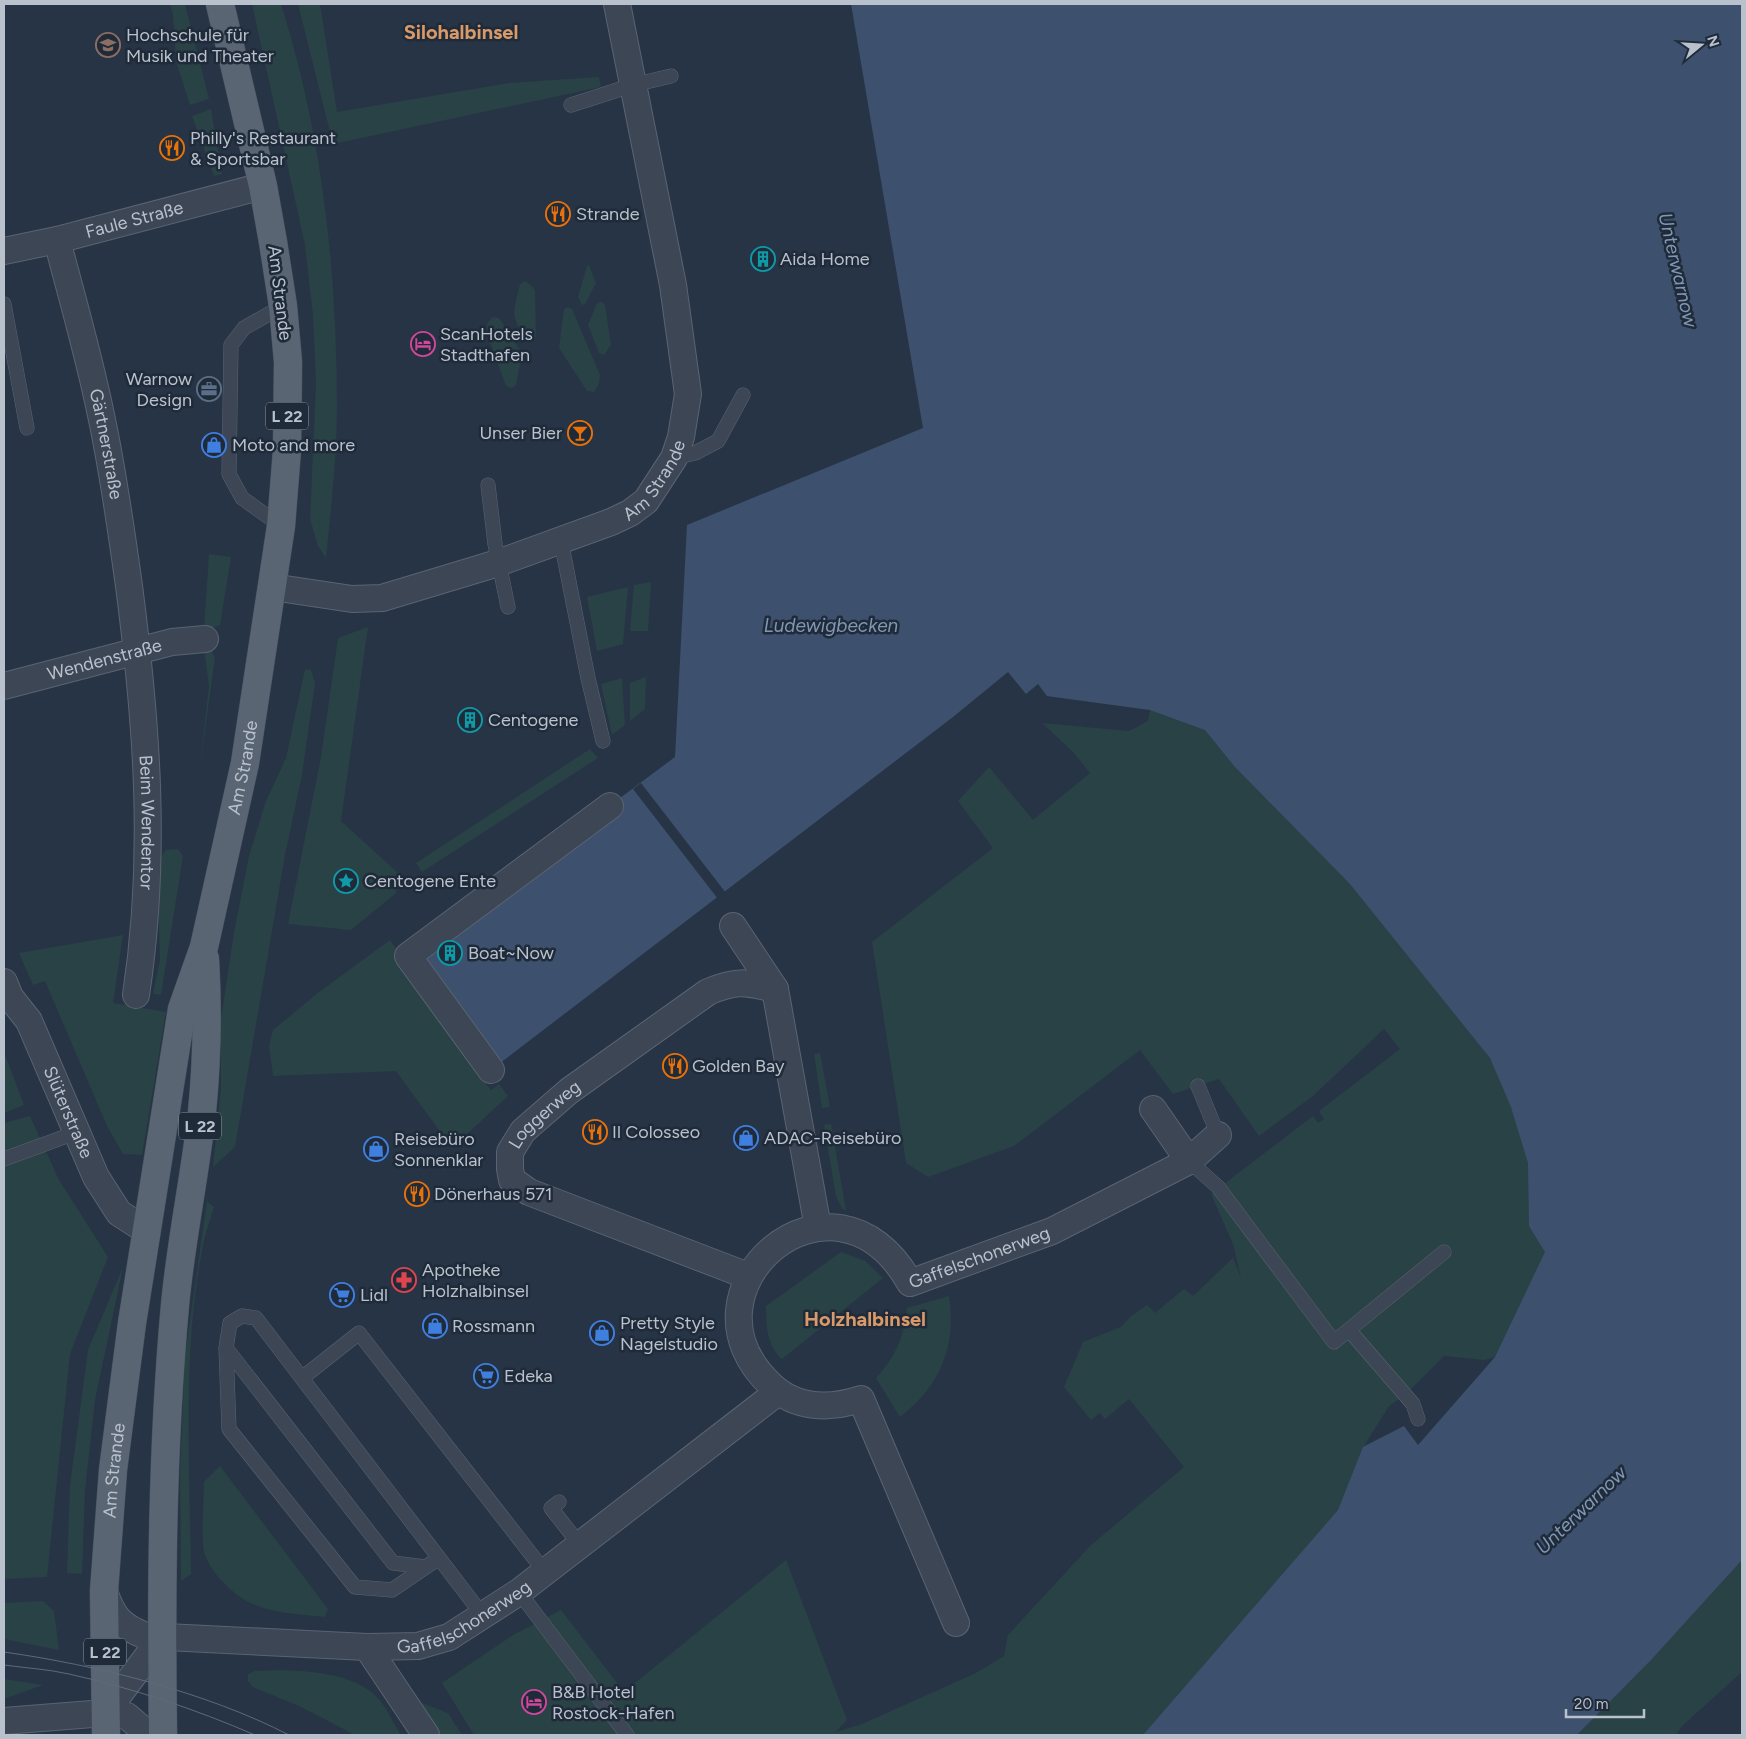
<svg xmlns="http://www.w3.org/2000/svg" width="1746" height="1739" font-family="Figtree,sans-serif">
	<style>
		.green { fill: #294246 }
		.water { fill: #3d516e }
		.pier { fill: #273445 }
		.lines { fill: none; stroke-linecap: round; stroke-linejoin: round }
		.lane-casing { stroke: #5a6471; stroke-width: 15 }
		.street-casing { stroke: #5a6471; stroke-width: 28 }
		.primary-casing { stroke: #454f5d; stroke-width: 29 }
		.lane { stroke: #3c4654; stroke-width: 14 }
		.street { stroke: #3c4654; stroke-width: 26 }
		.primary { stroke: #5a6574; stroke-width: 28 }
		.tram { stroke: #5e6a7b; stroke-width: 1 }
		.labels { text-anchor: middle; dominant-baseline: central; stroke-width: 5; stroke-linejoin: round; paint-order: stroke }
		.shield { fill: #202b3a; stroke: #8b94a1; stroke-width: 1 }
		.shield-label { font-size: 16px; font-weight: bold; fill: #b9c1cd }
		.poi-label { font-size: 18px; fill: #b9c1cd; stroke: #202b3a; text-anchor: start }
		.street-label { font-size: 18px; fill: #b9c1cd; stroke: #202b3a }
		.water-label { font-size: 19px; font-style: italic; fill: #8097b5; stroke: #202b3a }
		.quarter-label { font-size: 20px; font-weight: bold; fill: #d99a69; stroke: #202b3a }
	</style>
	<rect width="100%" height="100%" fill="#273445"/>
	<path class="green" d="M170,4h15l24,95 -19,6 -14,-44 -3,-47z
		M252,4h29c41,129 56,267 56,403 0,50 -6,101 -11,151l-8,-12 -8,-27 6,-135 -3,-69 -8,-70z
		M298,4h22l17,108 172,-29 90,-6 2,10 -268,57z
		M211,109l11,65 -8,2 -22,-60z
		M589,265l7,18 -11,21 -3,1 -4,-8 9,-31z
		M525,281l8,6 2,4 1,46 -4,5h-3c-20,-27 -16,-27 -9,-58z
		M602,302l3,3 6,40 -7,10 -5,-2 -11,-28 9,-22z
		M567,307l5,2 28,66 -1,9 -5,8 -7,-1 -28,-43 5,-39z
		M492,317l7,1 23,35 -6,32 -4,3 -6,-2 -19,-52v-10z
		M209,554l22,3 -11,68 -11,5 -5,-2z
		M651,582l-3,49h-18l4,-46z
		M628,587l-5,57 -26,7 -10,-54z
		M368,627l-27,194 56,51 -1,21 -45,37 -63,-6 33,-167 17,-119z
		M204,649h7l4,9 -15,108 9,-80z
		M305,669l6,1 4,13 -13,92 -17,80 -50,292 -22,20 8,-78v-70l13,-87 15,-76 17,-55 20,-43z
		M646,677l-1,32 -15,12v-38z
		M622,678l3,47 -13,10 -11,-51z
		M1087,695l109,22 286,308 110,189 -97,143 -11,3 -40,-4 -39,39 -16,11 -25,40 40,-20 -165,309h-765l-32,-52 71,-48 48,-25 63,82 162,-132 61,160 -11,12 26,-8 114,-51 28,-17 4,-21 82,-89 94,-79 -55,-68 -24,20 -5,-6 -9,7 -27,-33 19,-45 38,-15 10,-11 16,-11 8,8 29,-24 9,7 40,-38 8,20 -8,-34 -22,-50 102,-78 5,7 6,-4 -5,-8 81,-62 -16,-20 -71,67 -54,40 -40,-57 -46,15 -33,-44 -126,96 -86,31 -22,-14 -34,-221 121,-94 -35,-47 31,-34 44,53 57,-47 -17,-21 -31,-29 87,8 19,-10 2,-11 -103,-14z
		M590,749l8,9 -176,114 -6,-9z
		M178,849l5,7 -22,139 -8,-1 7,-34 -3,-98 9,-12z
		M123,935l-10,68 53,9 -24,143 -19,-1 -16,-28 -62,-145 -12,4 -14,-32z
		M390,940l93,125 -8,6 16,19 8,-6 9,12 -56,52 -56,-77 -123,5 -4,-31 4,-15 46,-38z
		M820,1053l10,54 -8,1 -8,-54z
		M6,1057l18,48 -20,8v-55z
		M30,1116l29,64 49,77 -38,97 -23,223 -43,2v-456z
		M831,1124l15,86 -4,-1 -6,-13 -12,-71z
		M207,1201l7,6c-4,14 -10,29 -12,44 -20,102 -12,219 -11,323l-10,7 -1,-110 5,-115z
		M841,1252l24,9 18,17 -101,81c-15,-12 -16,-34 -16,-53z
		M123,1267l-28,133 -10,90 -3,84 -15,-1 3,-88 18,-135z
		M949,1296c8,49 -9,91 -49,121l-24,-39c19,-20 29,-43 31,-70z
		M220,1466l108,143 -3,8c-42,-5 -73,-3 -103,-36 -7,-7 -15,-19 -18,-29 -3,-15 0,-53 0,-70z
		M1742,1560v112l-60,54 -6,9h-99l75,-76z
		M43,1601l11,10 5,39 -55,-11v-36z
		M255,1671c36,-2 94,-1 121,25 10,10 17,27 25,39h-46l-56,-29 -46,-19 -5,-6v-7z
		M4,1679l39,6 -39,14z
		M419,1702l29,11 14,22h-22z"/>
	<path class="water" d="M851,4h891v1556l-90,99 -75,76h-434l195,-225 25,-63 41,-21 14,19 77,-88 50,-105 -16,-26 -1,-63 -17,-56 -21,-49 -140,-174 -115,-117 -30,-37 -55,-20 -103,-14 -9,-12 -12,10 -18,-22 -55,45 -462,353 -83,-114 267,-199 12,-232 236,-97z"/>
	<path class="pier" d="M641,783l85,110 -8,6 -85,-110z"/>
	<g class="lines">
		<defs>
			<path id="lane" d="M571,105l62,-20 38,-9
				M4,304l23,124
				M674,458l21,-5 23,-12 25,-46
				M488,485l7,59 13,63
				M281,526l-39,-28 -13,-24 2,-129 13,-17 39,-22
				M561,541l27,137 15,63
				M1198,1086l20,49
				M4,1159l71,-26
				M1189,1161l29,26 116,155 110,-90
				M1349,1330l64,74 5,15
				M226,1348l167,215 32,4
				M302,1378l57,-45 186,239
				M559,1502l-8,6 29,37
				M439,1558l-47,32 -37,-3 -126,-158 -3,-81 4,-25 12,-7 14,2 228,299
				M519,1592l108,143"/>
			<g id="street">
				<path id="s1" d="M57,240c15,58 32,116 44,175 12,56 20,113 28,171 18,138 28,270 7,409"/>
				<path id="s2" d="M4,251l53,-11 206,-54"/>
				<path id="s3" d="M272,587l80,12 30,-1 116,-35 113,-41 19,-9 16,-12 28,-43 7,-21 7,-43 -15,-109 -56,-281"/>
				<path id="s4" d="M4,686l168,-44 33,-3"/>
				<path d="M733,926l42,63 43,239"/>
				<path id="s5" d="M4,982l6,15 19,24 67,156 23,36 28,18"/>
				<path d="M491,1070l-83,-114 202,-150"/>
				<path d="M1153,1109l36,52"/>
				<path id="s6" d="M748,1276l-219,-84 -17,-12 -2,-11v-17l13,-21 46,-40 139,-99c28,-12 37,-10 67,-3"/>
				<path id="s7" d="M104,1591c9,26 16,35 42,45l221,11 51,-1 31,-9 70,-45 259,-200"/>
				<path id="s8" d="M956,1623l-95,-224c-31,10 -64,10 -89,-13 -104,-95 62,-239 138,-103l142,-52 137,-70 29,-26"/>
				<path d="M367,1647l59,88"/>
				<path d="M105,1713l57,-76"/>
				<path d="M4,1721l101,-8 22,3 22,19"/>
			</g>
			<g id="primary">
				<path id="s9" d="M106,1735l-2,-144 9,-121 19,-147 50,-314 22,-62 41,-184 36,-237 6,-76 1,-88 -5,-56 -10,-64 -10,-56 -43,-182"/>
				<path d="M163,1735c-2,-143 -1,-286 12,-430 6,-65 20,-129 27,-193 5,-51 6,-102 3,-153"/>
			</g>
		</defs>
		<use href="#lane" class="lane-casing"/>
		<use href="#street" class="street-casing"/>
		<use href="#primary" class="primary-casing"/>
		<use href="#lane" class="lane"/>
		<use href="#street" class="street"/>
		<use href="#primary" class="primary"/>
		<path class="tram" d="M4,1652c92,13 202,40 285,83
			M4,1665c21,3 43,4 65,9 63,14 126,35 186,61"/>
	</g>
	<defs>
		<symbol id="university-ring" viewBox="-11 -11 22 22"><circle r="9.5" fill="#202b3a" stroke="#8d6e63" stroke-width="1.5"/><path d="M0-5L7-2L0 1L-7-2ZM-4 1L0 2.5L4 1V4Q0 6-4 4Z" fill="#8d6e63"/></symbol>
		<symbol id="restaurant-ring" viewBox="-11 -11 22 22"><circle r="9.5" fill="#202b3a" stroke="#e8710a" stroke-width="1.5"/><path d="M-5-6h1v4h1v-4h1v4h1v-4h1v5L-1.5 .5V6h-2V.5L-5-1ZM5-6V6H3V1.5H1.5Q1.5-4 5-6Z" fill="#e8710a"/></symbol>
		<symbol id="building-ring" viewBox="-11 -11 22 22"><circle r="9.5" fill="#202b3a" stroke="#0f9aa8" stroke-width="1.5"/><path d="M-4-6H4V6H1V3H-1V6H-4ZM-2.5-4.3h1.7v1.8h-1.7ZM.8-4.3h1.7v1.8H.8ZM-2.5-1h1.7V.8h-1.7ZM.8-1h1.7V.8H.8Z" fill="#0f9aa8"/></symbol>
		<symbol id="hotel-ring" viewBox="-11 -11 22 22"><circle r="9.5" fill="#202b3a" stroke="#d1479c" stroke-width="1.5"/><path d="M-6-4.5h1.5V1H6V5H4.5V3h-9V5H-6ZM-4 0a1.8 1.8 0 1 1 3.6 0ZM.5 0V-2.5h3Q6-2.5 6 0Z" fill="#d1479c"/></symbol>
		<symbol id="office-ring" viewBox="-11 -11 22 22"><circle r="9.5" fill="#202b3a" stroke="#5c6f8a" stroke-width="1.5"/><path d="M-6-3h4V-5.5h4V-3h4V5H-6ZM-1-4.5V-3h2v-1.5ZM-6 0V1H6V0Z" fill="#5c6f8a"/></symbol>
		<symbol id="bar-ring" viewBox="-11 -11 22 22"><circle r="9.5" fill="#202b3a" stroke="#e8710a" stroke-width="1.5"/><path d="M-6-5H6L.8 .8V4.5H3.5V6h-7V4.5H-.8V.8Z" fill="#e8710a"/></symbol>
		<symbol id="shop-ring" viewBox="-11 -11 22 22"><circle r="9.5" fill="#202b3a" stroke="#3f7fe0" stroke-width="1.5"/><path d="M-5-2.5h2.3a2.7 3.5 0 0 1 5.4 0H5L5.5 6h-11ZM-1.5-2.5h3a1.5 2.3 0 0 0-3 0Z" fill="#3f7fe0"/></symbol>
		<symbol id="sight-ring" viewBox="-11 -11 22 22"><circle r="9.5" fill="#202b3a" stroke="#0f9aa8" stroke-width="1.5"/><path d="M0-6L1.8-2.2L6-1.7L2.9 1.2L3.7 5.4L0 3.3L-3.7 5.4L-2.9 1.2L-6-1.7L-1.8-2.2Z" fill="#0f9aa8"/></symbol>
		<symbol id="pharmacy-ring" viewBox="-11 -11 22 22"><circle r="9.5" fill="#202b3a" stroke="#e0444e" stroke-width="1.5"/><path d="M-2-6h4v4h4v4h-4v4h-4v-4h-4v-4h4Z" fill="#e0444e"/></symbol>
		<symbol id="supermarket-ring" viewBox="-11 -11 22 22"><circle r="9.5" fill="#202b3a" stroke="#3f7fe0" stroke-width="1.5"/><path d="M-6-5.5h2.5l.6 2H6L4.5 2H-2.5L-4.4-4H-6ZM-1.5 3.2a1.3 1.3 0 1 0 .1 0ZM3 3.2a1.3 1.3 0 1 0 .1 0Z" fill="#3f7fe0"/></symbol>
	</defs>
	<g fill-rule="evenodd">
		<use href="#university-ring" x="94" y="31" width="28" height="28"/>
		<use href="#restaurant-ring" x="158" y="134" width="28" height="28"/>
		<use href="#restaurant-ring" x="544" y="200" width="28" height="28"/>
		<use href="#building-ring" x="749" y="245" width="28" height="28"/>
		<use href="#hotel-ring" x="409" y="330" width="28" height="28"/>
		<use href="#office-ring" x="195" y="375" width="28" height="28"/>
		<use href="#bar-ring" x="566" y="419" width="28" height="28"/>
		<use href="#shop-ring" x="200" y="431" width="28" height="28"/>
		<use href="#building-ring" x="456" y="706" width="28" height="28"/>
		<use href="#sight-ring" x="332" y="867" width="28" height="28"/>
		<use href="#building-ring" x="436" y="939" width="28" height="28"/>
		<use href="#restaurant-ring" x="661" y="1052" width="28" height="28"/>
		<use href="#restaurant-ring" x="581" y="1118" width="28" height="28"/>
		<use href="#shop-ring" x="732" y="1124" width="28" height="28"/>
		<use href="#shop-ring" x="362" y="1135" width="28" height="28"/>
		<use href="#restaurant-ring" x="403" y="1180" width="28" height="28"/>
		<use href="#pharmacy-ring" x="390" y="1266" width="28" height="28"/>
		<use href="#supermarket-ring" x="328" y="1281" width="28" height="28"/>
		<use href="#shop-ring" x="421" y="1312" width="28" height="28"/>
		<use href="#shop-ring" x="588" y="1319" width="28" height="28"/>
		<use href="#supermarket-ring" x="472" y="1362" width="28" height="28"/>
		<use href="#hotel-ring" x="520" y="1688" width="28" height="28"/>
	</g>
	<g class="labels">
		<g class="shield">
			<rect x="266" y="402.5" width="42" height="27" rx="4"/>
			<rect x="179" y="1112.5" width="42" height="27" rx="4"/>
			<rect x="84" y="1638.5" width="42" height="27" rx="4"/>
		</g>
		<g class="shield-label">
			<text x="287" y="416">L 22</text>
			<text x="200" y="1126">L 22</text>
			<text x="105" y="1652">L 22</text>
		</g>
		<g class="poi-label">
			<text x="126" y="35">Hochschule für<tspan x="126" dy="21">Musik und Theater</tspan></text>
			<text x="190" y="138">Philly's Restaurant<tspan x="190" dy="21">&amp; Sportsbar</tspan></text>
			<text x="576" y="214">Strande</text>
			<text x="780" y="259">Aida Home</text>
			<text x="440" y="334">ScanHotels<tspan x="440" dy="21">Stadthafen</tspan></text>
			<text x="192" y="379" text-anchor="end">Warnow<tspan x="192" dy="21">Design</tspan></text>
			<text x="562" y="433" text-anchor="end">Unser Bier</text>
			<text x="232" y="445">Moto and more</text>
			<text x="488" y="720">Centogene</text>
			<text x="364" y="881">Centogene Ente</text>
			<text x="468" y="953">Boat~Now</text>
			<text x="692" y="1066">Golden Bay</text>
			<text x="612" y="1132">Il Colosseo</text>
			<text x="764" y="1138">ADAC-Reisebüro</text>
			<text x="394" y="1139">Reisebüro<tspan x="394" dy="21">Sonnenklar</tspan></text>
			<text x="434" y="1194">Dönerhaus 571</text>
			<text x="422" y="1270">Apotheke<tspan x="422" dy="21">Holzhalbinsel</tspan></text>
			<text x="360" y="1295">Lidl</text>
			<text x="620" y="1323">Pretty Style<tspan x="620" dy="21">Nagelstudio</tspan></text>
			<text x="452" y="1326">Rossmann</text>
			<text x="504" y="1376">Edeka</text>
			<text x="552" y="1692">B&amp;B Hotel<tspan x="552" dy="21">Rostock-Hafen</tspan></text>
		</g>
		<g class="street-label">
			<text stroke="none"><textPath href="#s2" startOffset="134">Faule Straße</textPath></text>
			<text transform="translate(280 293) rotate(83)">Am Strande</text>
			<text stroke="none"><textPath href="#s1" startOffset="210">Gärtnerstraße</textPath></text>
			<text stroke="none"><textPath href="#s3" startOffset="415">Am Strande</textPath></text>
			<text stroke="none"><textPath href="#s4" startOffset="104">Wendenstraße</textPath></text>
			<text stroke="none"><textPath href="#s9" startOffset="981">Am Strande</textPath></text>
			<text stroke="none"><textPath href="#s1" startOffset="591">Beim Wendentor</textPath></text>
			<text stroke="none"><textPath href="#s5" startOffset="146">Slüterstraße</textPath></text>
			<text stroke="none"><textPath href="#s6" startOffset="335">Loggerweg</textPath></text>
			<text stroke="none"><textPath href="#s8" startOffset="734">Gaffelschonerweg</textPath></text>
			<text stroke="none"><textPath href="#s9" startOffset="265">Am Strande</textPath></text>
			<text stroke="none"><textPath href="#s7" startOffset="390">Gaffelschonerweg</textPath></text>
		</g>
		<g class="water-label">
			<text transform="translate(1678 270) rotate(77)">Unterwarnow</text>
			<text x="831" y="625">Ludewigbecken</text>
			<text transform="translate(1581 1510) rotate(-44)">Unterwarnow</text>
		</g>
		<g class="quarter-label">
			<text x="461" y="32">Silohalbinsel</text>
			<text x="865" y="1319">Holzhalbinsel</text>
		</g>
	</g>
	<rect width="1746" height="1739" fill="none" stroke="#b9c1cd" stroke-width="10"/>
	<g transform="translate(1701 45) rotate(72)" stroke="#202b3a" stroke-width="4" paint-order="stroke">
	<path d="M0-4L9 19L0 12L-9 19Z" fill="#b9c1cd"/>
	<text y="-8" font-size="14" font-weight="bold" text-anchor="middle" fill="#b9c1cd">N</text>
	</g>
	<path d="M1566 1709v8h78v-8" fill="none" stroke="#b9c1cd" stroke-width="2.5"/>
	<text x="1574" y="1709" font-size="15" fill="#b9c1cd" stroke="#202b3a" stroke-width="4" paint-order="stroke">20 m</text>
</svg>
